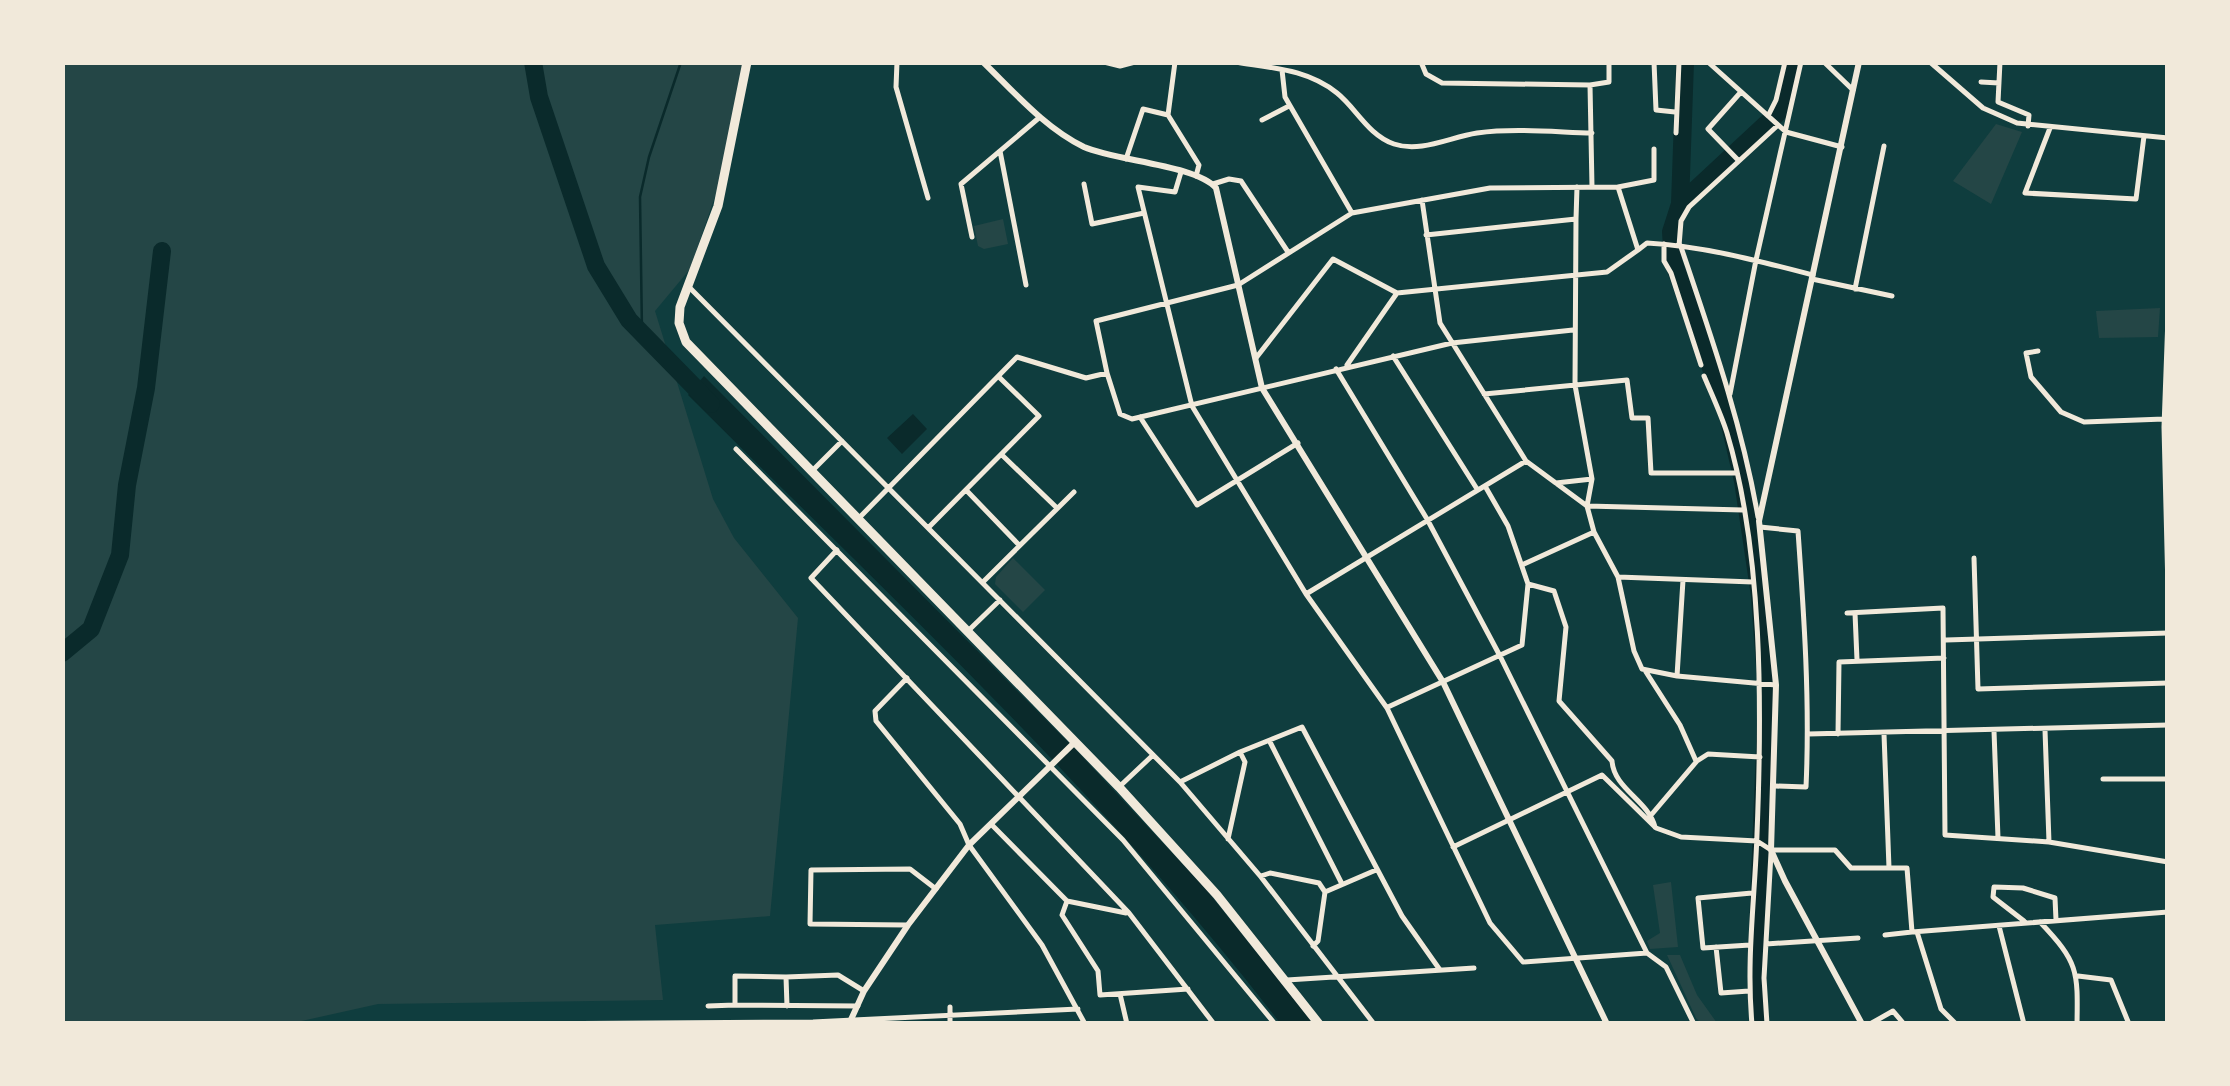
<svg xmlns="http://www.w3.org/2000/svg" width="2230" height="1086" font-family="Overpass,sans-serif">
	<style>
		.green { fill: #244646 }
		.water { fill: #0a2a2b }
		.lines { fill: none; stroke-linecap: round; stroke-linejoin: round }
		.stream { stroke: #0a2a2b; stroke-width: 2.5 }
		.river { stroke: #0a2a2b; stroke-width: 18 }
		.minor { stroke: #f1e9da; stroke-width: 5 }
		.tertiary { stroke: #f1e9da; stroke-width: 6 }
		.primary { stroke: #f1e9da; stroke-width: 9 }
	</style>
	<rect width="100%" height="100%" fill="#0f3d3e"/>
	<path class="green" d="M62,63h681l-24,122 -29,84 -35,42 58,188 21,39 64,80 -28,298 -115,9 8,75 -285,4 -90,20 -225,-1z
		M1996,124l26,8 -31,72 -38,-23z
		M1003,219l5,25 -24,5 -6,-3 -4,-20z
		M2160,308l-2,29 -59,1 -3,-27z
		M1013,558l32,32 -22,22 -28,-28 1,-7z
		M1671,882l7,65 -28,2 -3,-8 13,-8 -7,-48z
		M1667,955h13l17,40 20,28h-16l-5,-5z"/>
	<path class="water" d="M704,376l373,375 127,136 109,136h-33c-175,-228 -389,-425 -592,-628z
		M913,414l14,15 -25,25 -15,-16z"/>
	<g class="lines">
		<path class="stream" d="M642,331l-2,-134 9,-40 32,-95"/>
		<path class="river" d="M533,62l6,35 57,169 33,54 82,84
			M1680,204l5,-142
			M62,653l29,-24 29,-74 7,-70 19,-97 16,-137
			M1759,1024l-2,-69 10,-259 -7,-100 -17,-115 -15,-65 -55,-155 -2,-29 9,-28 100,-93 12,-49"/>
		<path class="minor" d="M897,62l-1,25 32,111
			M1104,62l16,4 15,-4
			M1175,62l-7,53 31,50 -3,11
			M1235,62c37,6 72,7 102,31 19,15 31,42 57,51 27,9 56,-7 83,-11 37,-5 77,-1 115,0
			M1421,62l5,12 16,9 148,2 2,102
			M1654,62l2,48 19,2
			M1708,62l78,70 56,15
			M1824,62l29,28
			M1930,62l53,46 34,15 151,15
			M2000,62l-2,40 31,13 -1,11
			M1282,70l3,27 67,116
			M1981,82l18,1
			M1590,85l19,-3v-20
			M1768,116l8,-16 9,-38
			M1262,120l27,-14
			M2050,128l-25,65 111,6 8,-63
			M1676,133l3,-71
			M1000,151l26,134
			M1126,159l17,-50 25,6
			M1738,160l-30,-31 32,-36
			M1181,172l-6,20 -37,-5 54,219 114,188 81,114 103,215 33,39 124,-9
			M1084,184l8,40 52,-11
			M1213,184l16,-5 12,2 47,71
			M1618,187l36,-7v-31
			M1422,200l18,123 86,138 61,45 7,26 24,45 16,74 8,18 35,7 99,9
			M1576,219l1,-32
			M1426,235l150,-16 -1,166 17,94 -5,27 156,4
			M972,237l-11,-53 79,-67
			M1664,244v17l7,12 30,92
			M1679,246l2,-25 8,-14 88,-81
			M1681,247c30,89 61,177 77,270
			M1812,279l80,17
			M689,287l491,495 81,95 113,147
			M1855,289l29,-143
			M2168,317l-4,110 4,163
			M2038,351l-12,2 5,24 30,35 23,10 80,-3
			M1393,356l84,133
			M1256,358l77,-99 64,34
			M1347,365l50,-72 210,-21 31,-22
			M1336,369l91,150 73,137 147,297 19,14 28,57
			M1107,373l-11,-52 142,-36 114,-72 138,-25 128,-1 20,63 9,-7c56,3 112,18 166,32
			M1704,376c8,19 17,38 23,57 36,120 35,276 30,401 -2,63 -11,126 -5,190
			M1484,394l143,-14 5,38h16l3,55h85
			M1730,394l26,-134 45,-198
			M1140,417l57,88 101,-62
			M736,449l387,391 152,184
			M1002,455l55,53
			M813,470l29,-29
			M1556,483l36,-4
			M967,491l52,54
			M859,518l158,-161 69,21 21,-5 13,41 12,5 320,-76 121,-13
			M929,527l110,-111 -39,-38
			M1760,527l38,4c6,85 12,170 8,256l-31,-1
			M837,550l-26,28 318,335 85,111
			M1974,558l4,131 190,-6
			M1524,564l70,-32
			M1618,577l135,5
			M984,581l90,-89
			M1528,584l26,7 12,36 -7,74 53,60c2,28 36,39 43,66
			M1306,594l220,-133
			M1847,613l96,-5 2,227 104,7 119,20
			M1855,613l2,47
			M969,630l31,-30
			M1946,640l222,-7
			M1646,672l34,53 16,36
			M1677,676l6,-96
			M907,678l-32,33 1,10 84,103 9,21 73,100 43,79
			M1388,707l134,-62 6,-61 -20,-58 -23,-40
			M2045,730l4,112
			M1994,731l4,107
			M1808,734l360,-9
			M1838,734l1,-72 105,-4
			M1884,734l5,134
			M1270,742l72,142
			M2103,779h65
			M1180,782l60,-30 62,-25 100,189 38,54
			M1119,787l34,-32
			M1652,814l45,-53 11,-7 52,3
			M991,824l76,77 -5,14 36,56 2,24 88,-6
			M1228,839l17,-77 -5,-10
			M1453,847l149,-72 54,53 25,9 76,4 14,9h64l16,18h56l5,64 256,-20
			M1261,876l9,-3 49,10 6,9 -7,49 -5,5
			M1325,892l51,-22
			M1067,901l59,12
			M2024,921l-31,-24 1,-10 29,1 32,10 1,22
			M2040,922c38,40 38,48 37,102
			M906,925l-96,-1 1,-54 99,-1 26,20
			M1999,926l25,98
			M1917,932l24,77 15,15
			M1885,935l27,-3
			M1766,944l92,-6
			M1750,945l-47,3 -5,-50 54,-5
			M1716,947l5,46 28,-2
			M2078,976l33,4 18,44
			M786,977l-51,-1v29l123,1
			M1287,980l187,-12
			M1120,994l7,30
			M708,1006l27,-1
			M787,1006l-1,-29 52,-2 26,16
			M489,1024l324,-2 265,-13
			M950,1024v-17
			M1767,1024l-3,-46 7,-125
			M1870,1024l23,-13 11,13"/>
		<path class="tertiary" d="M983,62c31,30 62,66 101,85 32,14 112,18 132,41l46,200 181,294 164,342
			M1859,62l-100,459 17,164 -5,165 14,31 77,143
			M849,1024l15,-33 44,-66 61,-80 106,-103"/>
		<path class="primary" d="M747,62l-29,144 -38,101 -1,16 7,19 433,445 98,108 102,129"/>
	</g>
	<rect width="2230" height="1086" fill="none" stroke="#f1e9da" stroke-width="130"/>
</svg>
